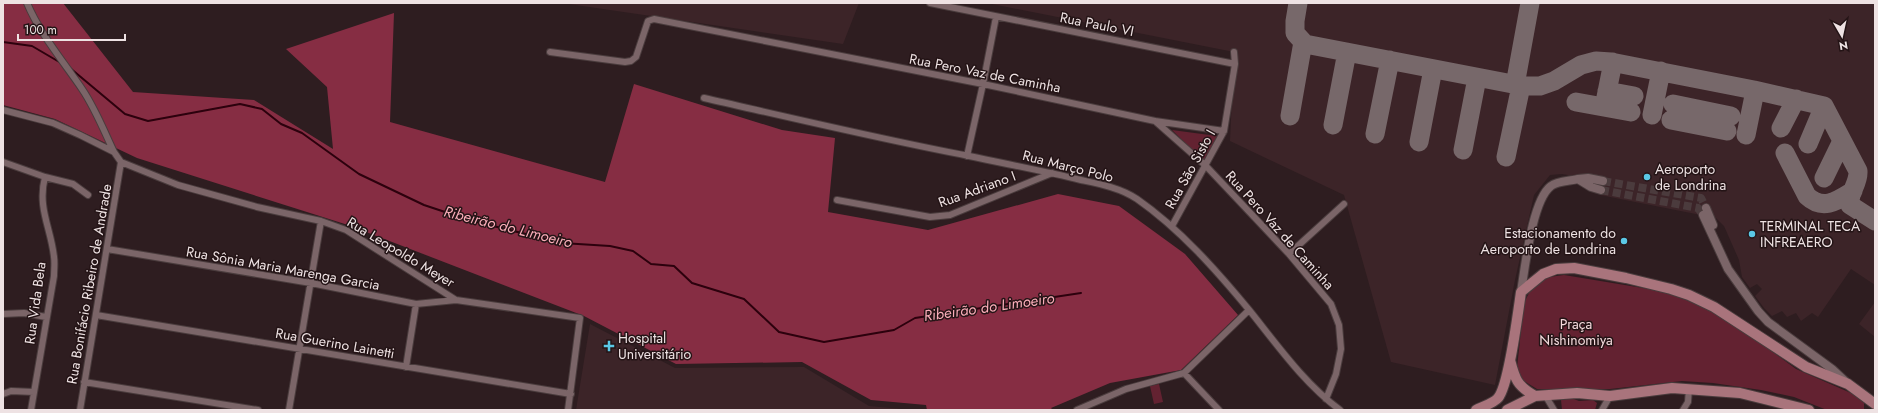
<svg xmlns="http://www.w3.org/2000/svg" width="1878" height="413" font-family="Jost,sans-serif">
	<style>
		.built { fill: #3c2428 }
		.green { fill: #632231 }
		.forest { fill: #862d43 }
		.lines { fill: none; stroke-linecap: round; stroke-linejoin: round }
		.stream { stroke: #2c010d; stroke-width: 2 }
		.taxiway { stroke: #77686a; stroke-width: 19 }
		.tertiary-tunnel { stroke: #4b3b3d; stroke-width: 8; stroke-dasharray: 8 4; stroke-linecap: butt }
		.minor-casing { stroke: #4a3c3d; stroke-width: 8 }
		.tertiary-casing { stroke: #4a3c3d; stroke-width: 10 }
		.primary-casing { stroke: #4a3c3d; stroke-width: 12 }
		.minor { stroke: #7b6568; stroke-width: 6 }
		.tertiary { stroke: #7b6568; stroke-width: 8 }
		.primary { stroke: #a9747c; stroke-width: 10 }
		.poi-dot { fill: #5bc8e6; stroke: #241416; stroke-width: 1.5 }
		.labels { text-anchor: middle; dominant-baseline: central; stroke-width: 3; stroke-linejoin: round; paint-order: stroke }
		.street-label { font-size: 14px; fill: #eee2e3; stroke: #241416 }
		.poi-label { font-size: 14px; fill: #eee2e3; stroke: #241416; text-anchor: start }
		.park-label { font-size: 14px; fill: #f5dadd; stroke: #241416 }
		.water-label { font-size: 15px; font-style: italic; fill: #faadb9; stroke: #241416 }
	</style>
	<rect width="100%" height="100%" fill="#2e1d20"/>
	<path class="built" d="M562,3h297l-16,41z
		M987,3h888v282l-24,-16 -33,48 -6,-4 -11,8 -5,-8 -9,4 -5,-6 -10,5 -8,-8 -9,-12 7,-7 -5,-5 -7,4 -8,-11 -3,-17 -15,-34 -8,-8 -116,-23 3,-14 -41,-7 -12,1 -16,20 -19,85 -20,105 -104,-23 -47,-167 -114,-54 4,-89z
		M1875,302v35l-16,-13z
		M590,324l85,44 129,-1 65,39 44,4h-337z"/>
	<path class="green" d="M1172,130l45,6 -11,27z
		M1564,275l103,17 26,8 40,23 63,46 64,28 4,5v8h-37l-33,-13 -33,-7 -48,-7 -31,-2 -72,8h-73l-16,-10 -4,-11 7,-65 7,-14 18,-12z
		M1159,384l4,18 -9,2 -4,-18z
		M1571,398l8,3 14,-1 4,3 -2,7h-33l-1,-10z"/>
	<path class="forest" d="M3,3h60l70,89 121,8 79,49 -6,-62 -41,-38 108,-36 -4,109 215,60 29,-98 148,46 53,8 -7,74 100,18 130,-36 61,12 66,48 53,61 -57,55 -71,13 -59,25 2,2h-126l-1,-5 -55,-5 -69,-38 -126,2 -92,-48 -236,-91 -211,-67 -82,-39 -52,-14z"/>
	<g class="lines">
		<path class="stream" d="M3,42l29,4 29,17
			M70,68l55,46 23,7 92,-17 22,5 19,15 21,9 57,41 65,31 45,15 93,23 48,3 23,5 18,13 23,2 18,17 52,16 35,33 45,10 70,-12 21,-12 166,-25"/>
		<path class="taxiway" d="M1298,3l-3,18v12l10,11 218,42h17l14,-5 27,-16 15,-4 15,1 143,28 70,16 34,65c1,13 -10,22 -8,34l25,16
			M1515,85l15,-82
			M1607,91l27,5
			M1576,102l55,10
			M1673,104l58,12
			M1604,107l9,-45
			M1652,115l9,-44
			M1290,116l13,-74
			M1671,120l56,11
			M1333,125l14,-73
			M1781,128l15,-29
			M1375,134l15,-74
			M1746,135l9,-44
			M1419,142l14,-73
			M1808,144l16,-38
			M1463,150l14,-72
			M1785,153l22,43c16,15 30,5 46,-5
			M1506,157l15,-71
			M1824,178l18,-37"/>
		<path class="tertiary-tunnel" d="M1603,181l98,17 5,10
			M1601,190l97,18 5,7"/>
		<defs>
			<path id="minor" d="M27,3c13,31 36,58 55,86 13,19 22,42 32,63
				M930,3l305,61
				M550,52l75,10 6,-1 5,-4 12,-36 6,-2 329,65 172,37 51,45 83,88 42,50 8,21 2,24 -5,25 -10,25
				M704,98c88,20 176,41 265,58 37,8 75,15 112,24 19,4 40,8 56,19 43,30 80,72 113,112 28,35 54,72 90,99
				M3,110l50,13 27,12 34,17 7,10
				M1155,121l69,10
				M967,156l16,-72 13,-67
				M3,162l42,15 28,7 15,11
				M121,162l57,23 79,22 64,14 25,9 110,70 124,18 -12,92
				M837,200l93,17 20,-2 102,-42
				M1172,226l52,-95 11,-67 -1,-12
				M107,249l204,34 105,21 40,-4
				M1289,254l55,-50
				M3,314l21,-1 22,4
				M96,315l475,79
				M406,367l10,-63
				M1184,373l35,37
				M84,382l174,28
				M3,394l8,-3 23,1
				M1545,395l9,15
				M31,410l23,-134c0,-6 1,-13 0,-19 -3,-29 -17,-49 -9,-80
				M80,410l41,-248
				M289,410l32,-189
				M1077,410l49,-21 58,-16 65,-63
				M1602,410l8,-14
				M1683,410l5,-8 1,-14"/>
			<path id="tertiary" d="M1578,179l10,-1 15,3
				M1706,208l7,17
				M1703,215l25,54 30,42 10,11 64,47 14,13
				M1521,292c4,-24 11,-92 30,-106 6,-5 19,-5 27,-7l13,8 10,3"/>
			<path id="primary" d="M1510,360c5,19 7,26 25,36
				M1476,410c6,-3 18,-7 22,-12 11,-13 20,-86 23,-106l22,-18 13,-5 18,-1 52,10 45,11 18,6 25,12 92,60 42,17 27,20
				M1507,410l28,-14 42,-3 33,3 62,-8 68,5 69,17"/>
		</defs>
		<use href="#minor" class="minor-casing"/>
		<use href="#tertiary" class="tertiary-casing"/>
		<use href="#primary" class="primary-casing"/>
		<use href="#minor" class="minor"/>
		<use href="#tertiary" class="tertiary"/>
		<use href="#primary" class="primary"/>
	</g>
	<g class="poi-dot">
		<circle cx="1647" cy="177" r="4"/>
		<circle cx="1752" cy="234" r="4"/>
		<circle cx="1624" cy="241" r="4"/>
		<path d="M607 340h4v4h4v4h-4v4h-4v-4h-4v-4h4z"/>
	</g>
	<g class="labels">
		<g class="street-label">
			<text transform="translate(1097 24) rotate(11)">Rua Paulo VI</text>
			<text transform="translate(985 73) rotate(11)">Rua Pero Vaz de Caminha</text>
			<text transform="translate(1068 166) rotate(14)">Rua Março Polo</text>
			<text transform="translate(1190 169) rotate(-61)">Rua São Sisto I</text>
			<text transform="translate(977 189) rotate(-20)">Rua Adriano I</text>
			<text transform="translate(1280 230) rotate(48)">Rua Pero Vaz de Caminha</text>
			<text transform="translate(401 252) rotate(31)">Rua Leopoldo Meyer</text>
			<text transform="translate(283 268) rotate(10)">Rua Sônia Maria Marenga Garcia</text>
			<text transform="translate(89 284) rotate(-80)">Rua Bonifácio Ribeiro de Andrade</text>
			<text transform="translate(35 303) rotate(-82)">Rua Vida Bela</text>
			<text transform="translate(335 343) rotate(10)">Rua Guerino Lainetti</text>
		</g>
		<g class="poi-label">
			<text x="1655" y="169">Aeroporto<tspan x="1655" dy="16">de Londrina</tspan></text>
			<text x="1760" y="226">TERMINAL TECA<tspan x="1760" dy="16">INFREAERO</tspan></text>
			<text x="1616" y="233" text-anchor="end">Estacionamento do<tspan x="1616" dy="16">Aeroporto de Londrina</tspan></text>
			<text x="618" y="338">Hospital<tspan x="618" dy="16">Universitário</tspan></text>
		</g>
		<g class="park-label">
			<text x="1576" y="324">Praça<tspan x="1576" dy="16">Nishinomiya</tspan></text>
		</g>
		<g class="water-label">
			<text transform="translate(508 227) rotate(14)">Ribeirão do Limoeiro</text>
			<text transform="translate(989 307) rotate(-8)">Ribeirão do Limoeiro</text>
		</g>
	</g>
	<rect width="1878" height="413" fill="none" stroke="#eee2e3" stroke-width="8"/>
	<g transform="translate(1842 36) rotate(171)" stroke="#241416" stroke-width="3" paint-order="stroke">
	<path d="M0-3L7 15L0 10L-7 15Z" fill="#eee2e3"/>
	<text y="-6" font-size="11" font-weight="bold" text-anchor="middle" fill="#eee2e3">N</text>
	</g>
	<path d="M18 34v6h107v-6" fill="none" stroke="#eee2e3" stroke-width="2"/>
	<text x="24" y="34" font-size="12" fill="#eee2e3" stroke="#241416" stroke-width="3" paint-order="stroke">100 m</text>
</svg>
